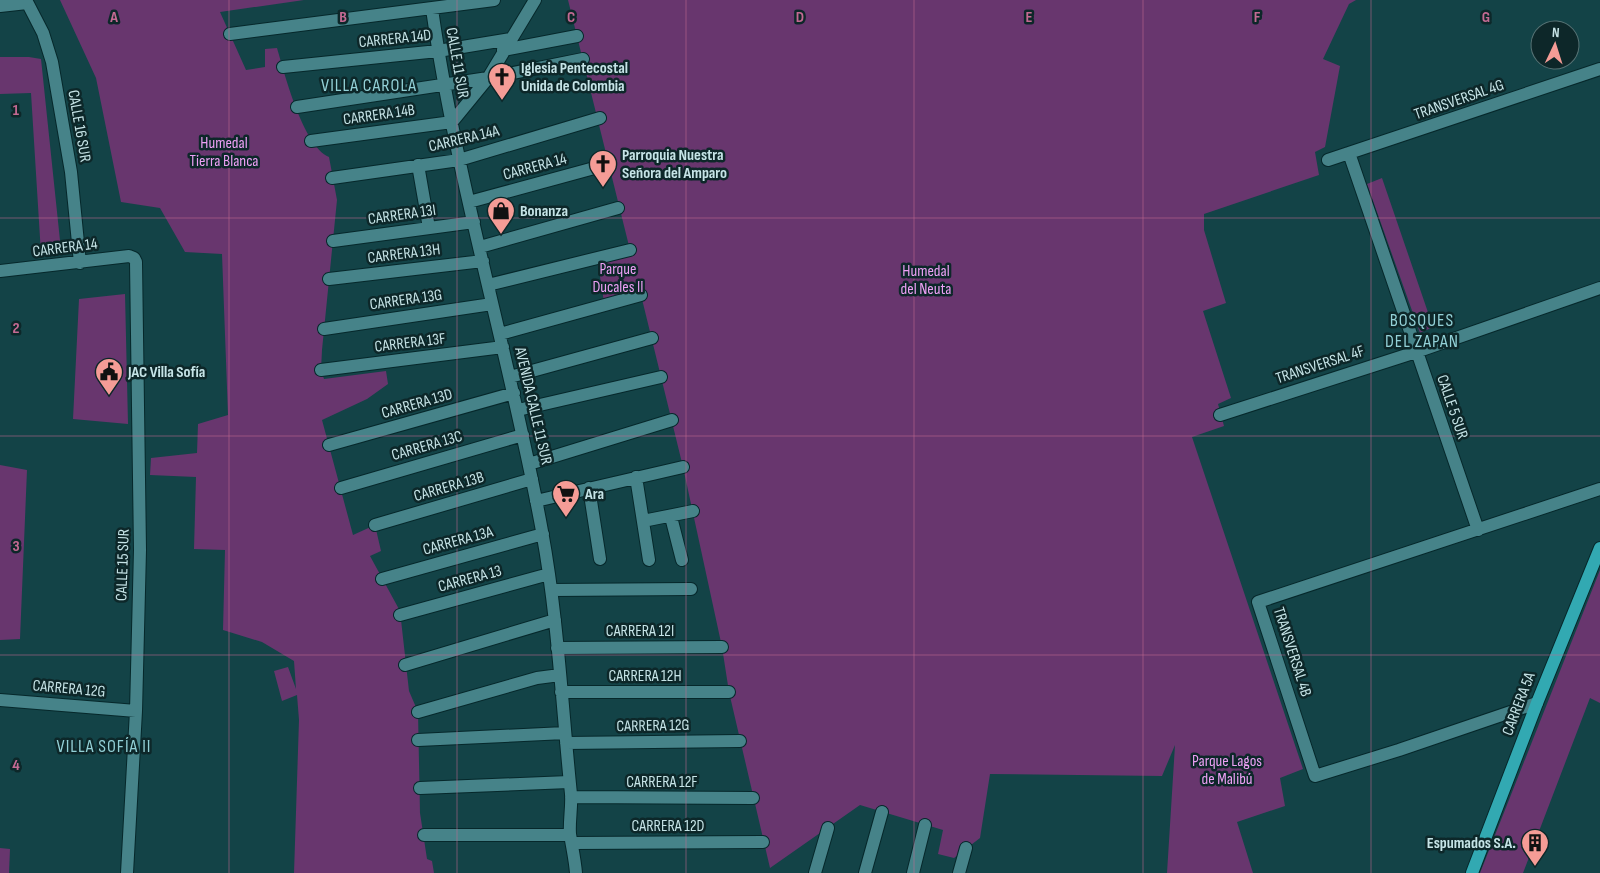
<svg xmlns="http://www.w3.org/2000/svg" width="1600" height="873" font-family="'Sofia Sans Condensed',sans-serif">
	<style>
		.green { fill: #68366e }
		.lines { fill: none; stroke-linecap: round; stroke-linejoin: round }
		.minor-casing { stroke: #06282b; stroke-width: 14 }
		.major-casing { stroke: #06282b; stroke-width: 14 }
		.minor { stroke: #468389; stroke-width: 12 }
		.major { stroke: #32a9b2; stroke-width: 12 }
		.grid { fill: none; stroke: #c46a93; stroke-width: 1; stroke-opacity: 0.55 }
		.labels { text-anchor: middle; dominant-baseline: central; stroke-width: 5; stroke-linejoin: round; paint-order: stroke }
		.street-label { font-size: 16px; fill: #c6e4e7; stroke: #0d2729 }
		.poi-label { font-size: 16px; font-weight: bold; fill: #c6e4e7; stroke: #0d2729; text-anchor: start }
		.park-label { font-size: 16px; fill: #eda0f5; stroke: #0d2729 }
		.neighbourhood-label { font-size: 18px; letter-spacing: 1px; fill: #93d1d7; stroke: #0d2729 }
		.grid-label { font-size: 16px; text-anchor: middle; font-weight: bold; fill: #c46a93; stroke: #0d2729; stroke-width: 5; stroke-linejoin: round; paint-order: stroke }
	</style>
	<rect width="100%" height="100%" fill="#134347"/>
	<path class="green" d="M60,0h244l-84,12 26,58 19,-3v-18l12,-1c8,27 26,98 52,109l8,43 -15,150 -1,20 3,9 62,-8 2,13 -21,15 -45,21 31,115 22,-10 6,26 -11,5 30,55 9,80 9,21 2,101 7,46 5,2 2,12h-140l5,-153 -2,-25 -15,6 -8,-30 14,-4 8,22 -2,-28 -32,-19 -39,-12 2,-80 -31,-1 2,-72 -46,-2 1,-17 46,-5 1,-29 30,-9 -6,-161 -37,-2 -25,-44 -39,-6 -25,-124z
		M568,0h788l-7,4 -26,55 17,7 -15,81 -10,5 4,23 -115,39v16l22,73 -23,8 28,87 -13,6 6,22 -32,11 111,332 -23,9 5,28 -48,16 16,51h-86l8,-128 -13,31 -172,-2 -10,64 -26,20 -16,-4 5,-24 -83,-25 -90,63 -41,-176 -7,-45 -39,-180 -42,-172 -37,7 -6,-38 32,-14z
		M0,57h29l12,2 20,191 -20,4 -10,-161 -31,1z
		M1382,178l51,149 -13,6 -53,-149z
		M125,294l3,130 -55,-5 6,-120z
		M0,465l27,5 -7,169 -20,1z
		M1600,570v133l-10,-5 -67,175h-43z
		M0,848l10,1 -1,24h-9z"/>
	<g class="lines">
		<defs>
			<path id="minor" d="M26,0l17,33 9,29 19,110 9,91
				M0,6l27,-3
				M432,9c25,176 78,347 110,522 16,87 20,176 29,263 1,13 -2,27 -1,40 2,13 5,26 6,39
				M230,34l264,-34
				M503,50l74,-14
				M283,67l155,-16 73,-12
				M297,107l191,-29 95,-19
				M452,122l36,-44 47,-78
				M311,141l141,-19
				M1349,153l129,377
				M1328,160l272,-91
				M418,165l11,63
				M332,178l127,-18 141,-42
				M469,202l140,-38
				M333,241l141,-19
				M480,247l138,-39
				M0,271l129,-15 5,2 2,4 4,288 -4,161 -9,162
				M329,279l154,-18
				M488,285l142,-35
				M324,329l168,-25
				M500,334l141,-39
				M321,370l182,-23
				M510,377l142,-39
				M518,410l143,-33
				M1220,415l196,-63 184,-64
				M329,445l185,-52
				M529,464l143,-44
				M636,477l13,83
				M341,488l182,-53
				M589,488l11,71
				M536,501l147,-34
				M671,517l11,43
				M643,521l50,-10
				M375,525l157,-46
				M382,579l161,-45
				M552,590l139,-1
				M400,615l149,-41
				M557,648l165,-1
				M405,665l150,-45
				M561,692h168
				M0,700l136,11
				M1537,703l-138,47 -84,26 -57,-174 342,-113
				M418,712l119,-34 23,-3
				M418,740l147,-7
				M566,743l174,-2
				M420,788l149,-6
				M571,797l182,1
				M424,835h146
				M573,843l190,-1
				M815,873l13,-45
				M865,873l17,-61
				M913,873l12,-48
				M959,873l7,-25"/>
			<path id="major" d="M1472,873l65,-170 63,-155"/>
		</defs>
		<use href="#minor" class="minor-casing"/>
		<use href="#major" class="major-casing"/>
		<use href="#minor" class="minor"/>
		<use href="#major" class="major"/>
	</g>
	<path class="grid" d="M229,0v873M457,0v873M686,0v873M914,0v873M1143,0v873M1371,0v873M0,218h1600M0,436h1600M0,655h1600"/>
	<defs>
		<symbol id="church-pin" viewBox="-11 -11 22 30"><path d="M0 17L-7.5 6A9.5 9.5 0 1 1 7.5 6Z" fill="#f59c96" stroke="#0d2729"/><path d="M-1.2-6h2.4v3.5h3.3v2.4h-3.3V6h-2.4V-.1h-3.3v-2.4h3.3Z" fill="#111"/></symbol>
		<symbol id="shop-pin" viewBox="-11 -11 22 30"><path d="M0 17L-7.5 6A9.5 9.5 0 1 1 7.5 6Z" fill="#f59c96" stroke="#0d2729"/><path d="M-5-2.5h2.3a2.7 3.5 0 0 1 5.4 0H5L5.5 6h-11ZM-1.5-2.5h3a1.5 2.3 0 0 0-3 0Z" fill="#111"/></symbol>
		<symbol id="civic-pin" viewBox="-11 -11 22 30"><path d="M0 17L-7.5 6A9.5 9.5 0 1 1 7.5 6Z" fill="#f59c96" stroke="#0d2729"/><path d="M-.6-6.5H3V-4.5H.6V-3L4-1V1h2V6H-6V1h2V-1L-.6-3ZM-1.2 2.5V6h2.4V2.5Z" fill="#111"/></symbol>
		<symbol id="supermarket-pin" viewBox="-11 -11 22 30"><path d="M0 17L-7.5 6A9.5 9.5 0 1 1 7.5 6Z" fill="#f59c96" stroke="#0d2729"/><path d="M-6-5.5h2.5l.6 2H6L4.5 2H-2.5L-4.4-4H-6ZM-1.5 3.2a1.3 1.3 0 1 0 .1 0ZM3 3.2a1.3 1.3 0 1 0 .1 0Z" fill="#111"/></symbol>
		<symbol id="building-pin" viewBox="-11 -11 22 30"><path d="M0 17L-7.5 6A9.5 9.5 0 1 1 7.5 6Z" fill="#f59c96" stroke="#0d2729"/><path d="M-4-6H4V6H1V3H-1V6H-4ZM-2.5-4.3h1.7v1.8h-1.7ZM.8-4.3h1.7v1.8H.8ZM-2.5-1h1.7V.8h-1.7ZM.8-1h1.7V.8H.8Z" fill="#111"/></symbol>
	</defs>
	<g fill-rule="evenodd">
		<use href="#church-pin" x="486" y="61" width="32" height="43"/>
		<use href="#church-pin" x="587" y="148" width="32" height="43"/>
		<use href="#shop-pin" x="485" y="195" width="32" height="43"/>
		<use href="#civic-pin" x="93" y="356" width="32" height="43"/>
		<use href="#supermarket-pin" x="550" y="478" width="32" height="43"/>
		<use href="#building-pin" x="1519" y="827" width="32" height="43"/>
	</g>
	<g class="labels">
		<g class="street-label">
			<text transform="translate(395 39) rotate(-6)">CARRERA 14D</text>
			<text transform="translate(457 63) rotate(80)">CALLE 11 SUR</text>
			<text transform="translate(1459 100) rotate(-19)">TRANSVERSAL 4G</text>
			<text transform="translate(379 115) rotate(-8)">CARRERA 14B</text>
			<text transform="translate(79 126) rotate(80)">CALLE 16 SUR</text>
			<text transform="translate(464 139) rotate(-13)">CARRERA 14A</text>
			<text transform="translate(535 167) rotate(-15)">CARRERA 14</text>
			<text transform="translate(402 215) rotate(-8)">CARRERA 13I</text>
			<text transform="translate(65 248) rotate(-7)">CARRERA 14</text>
			<text transform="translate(404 254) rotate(-7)">CARRERA 13H</text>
			<text transform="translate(406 300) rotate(-8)">CARRERA 13G</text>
			<text transform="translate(410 343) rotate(-7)">CARRERA 13F</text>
			<text transform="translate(1320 365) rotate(-18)">TRANSVERSAL 4F</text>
			<text transform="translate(417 404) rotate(-16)">CARRERA 13D</text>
			<text transform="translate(533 406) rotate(77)">AVENIDA CALLE 11 SUR</text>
			<text transform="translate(1452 407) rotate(71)">CALLE 5 SUR</text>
			<text transform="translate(427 446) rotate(-16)">CARRERA 13C</text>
			<text transform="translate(449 487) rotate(-16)">CARRERA 13B</text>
			<text transform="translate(458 541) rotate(-15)">CARRERA 13A</text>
			<text transform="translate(123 565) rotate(-88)">CALLE 15 SUR</text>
			<text transform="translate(470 579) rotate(-15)">CARRERA 13</text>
			<text x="640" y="631">CARRERA 12I</text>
			<text transform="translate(1292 652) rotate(72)">TRANSVERSAL 4B</text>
			<text x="645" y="676">CARRERA 12H</text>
			<text transform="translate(69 689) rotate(5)">CARRERA 12G</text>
			<text transform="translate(1519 704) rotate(-69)">CARRERA 5A</text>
			<text transform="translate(653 726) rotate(-1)">CARRERA 12G</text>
			<text x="662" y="782">CARRERA 12F</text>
			<text x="668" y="826">CARRERA 12D</text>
		</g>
		<g class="poi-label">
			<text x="521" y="68">Iglesia Pentecostal<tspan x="521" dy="18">Unida de Colombia</tspan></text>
			<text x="622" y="155">Parroquia Nuestra<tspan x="622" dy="18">Señora del Amparo</tspan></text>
			<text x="520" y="211">Bonanza</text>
			<text x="128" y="372">JAC Villa Sofía</text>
			<text x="585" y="494">Ara</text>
			<text x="1516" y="843" text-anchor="end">Espumados S.A.</text>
		</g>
		<g class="park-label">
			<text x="224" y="143">Humedal<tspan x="224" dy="18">Tierra Blanca</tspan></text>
			<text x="618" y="269">Parque<tspan x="618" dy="18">Ducales II</tspan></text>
			<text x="926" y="271">Humedal<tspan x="926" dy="18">del Neuta</tspan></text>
			<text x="1227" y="761">Parque Lagos<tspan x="1227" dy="18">de Malibú</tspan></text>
		</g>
		<g class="neighbourhood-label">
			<text x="369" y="85">VILLA CAROLA</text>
			<text x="1422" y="320">BOSQUES<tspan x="1422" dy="21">DEL ZAPAN</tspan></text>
			<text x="104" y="746">VILLA SOFÍA II</text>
		</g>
	</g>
	<g class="grid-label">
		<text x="114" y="22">A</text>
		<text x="343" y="22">B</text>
		<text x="571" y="22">C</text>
		<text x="800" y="22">D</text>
		<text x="1029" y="22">E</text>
		<text x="1257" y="22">F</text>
		<text x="1486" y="22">G</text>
		<text x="16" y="115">1</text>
		<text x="16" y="333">2</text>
		<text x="16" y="551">3</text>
		<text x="16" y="770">4</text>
	</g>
	<g transform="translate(1555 45) rotate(4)"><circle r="24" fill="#0d2729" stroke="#577375"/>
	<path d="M0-4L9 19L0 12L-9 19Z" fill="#f59c96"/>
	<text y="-8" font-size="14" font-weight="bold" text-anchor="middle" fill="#c6e4e7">N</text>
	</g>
</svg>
